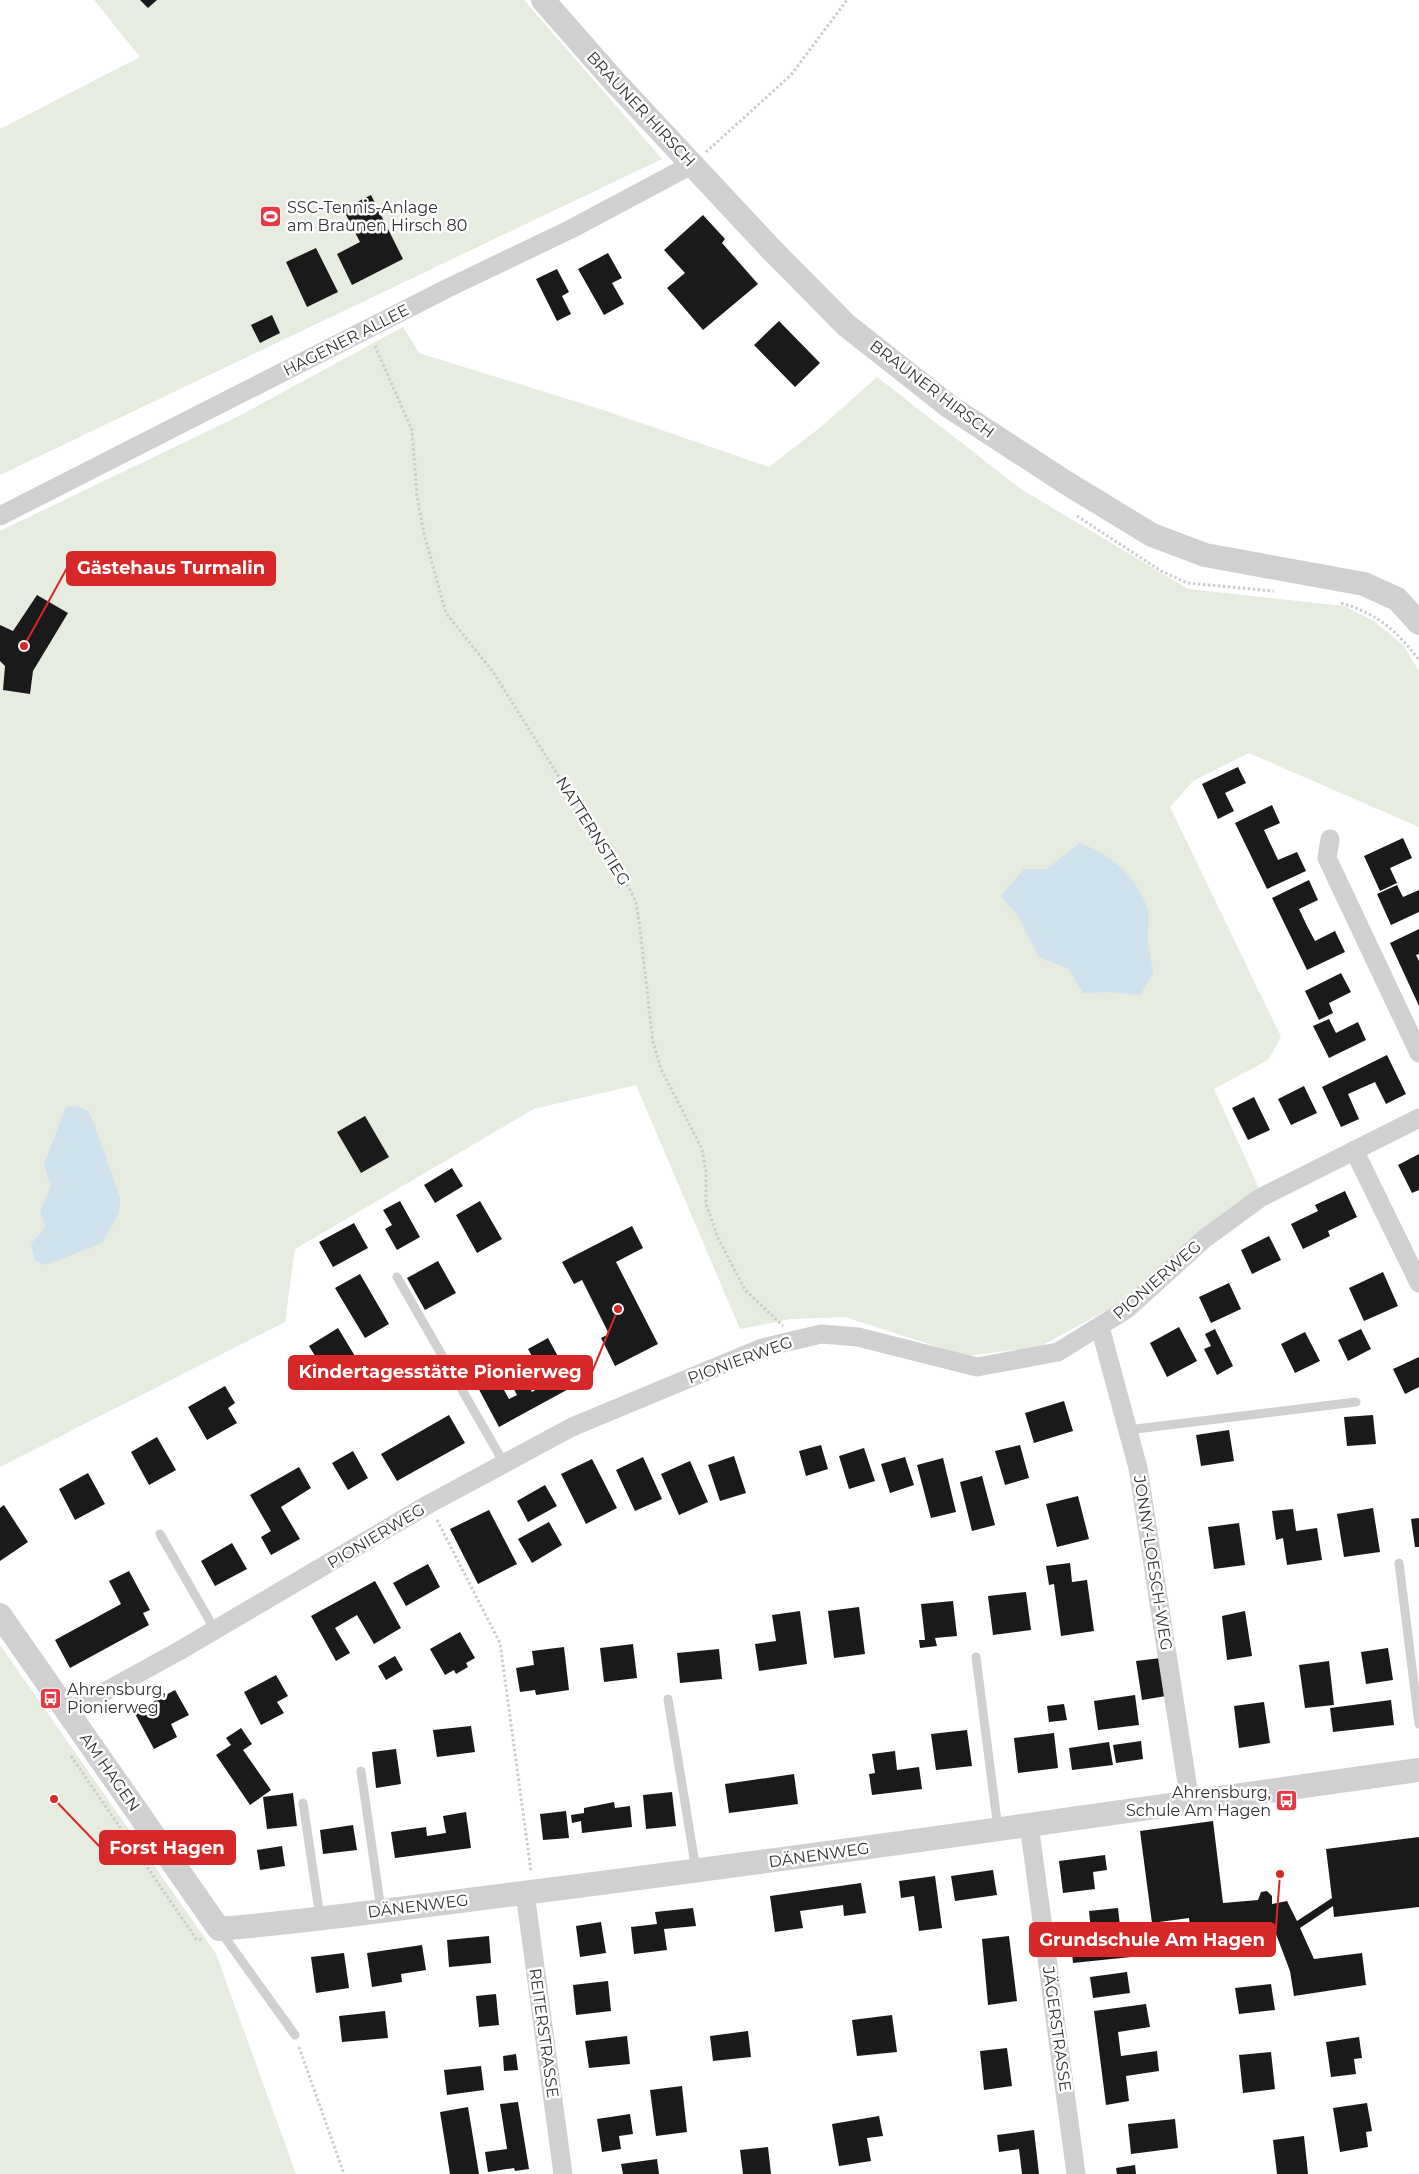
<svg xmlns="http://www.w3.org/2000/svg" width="1419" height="2174" font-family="Montserrat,sans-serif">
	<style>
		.green { fill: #e6ecdf }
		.water { fill: #cfe2ee }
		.building { fill: #1a1a1a }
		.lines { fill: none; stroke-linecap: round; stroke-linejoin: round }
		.path { stroke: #cdcdcd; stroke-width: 3; stroke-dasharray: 2.5 2.5; stroke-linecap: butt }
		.service { stroke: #d0d0d0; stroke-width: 9 }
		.minor { stroke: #d0d0d0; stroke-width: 19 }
		.tertiary { stroke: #d0d0d0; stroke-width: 24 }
		.labels { text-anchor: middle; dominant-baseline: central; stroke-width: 5; stroke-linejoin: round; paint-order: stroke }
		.street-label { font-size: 16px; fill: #333; stroke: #fff }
		.poi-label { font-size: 16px; fill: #333; stroke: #fff; text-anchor: start }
		.leader { fill: none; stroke: #d62828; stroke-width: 2 }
		.callout-dot { fill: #d62828; stroke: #fff; stroke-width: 2 }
		.callout { fill: #d62828; stroke: #d62828; stroke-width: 2 }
		.callout-label { font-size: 18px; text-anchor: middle; font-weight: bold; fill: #fff }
	</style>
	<rect width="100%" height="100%" fill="#fff"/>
	<path class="green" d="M94,0h430l138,159 -662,316v-346l140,-72z
		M403,327l16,26 187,58 163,56 53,-41 55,-49 144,112 167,100 156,17 30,15 30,25 15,25v156l-170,-74 -56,28 -23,26 111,230 -13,23 -54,29 45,99 -141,116 -79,43 -73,9 -121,-39 -54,2 -51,10 -104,-244 -102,24 -239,140 -10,73 -285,145v-936l237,-114z
		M0,1645l216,309 80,220h-296z"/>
	<path class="water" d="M1079,843c30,10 58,33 68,65 4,10 0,24 1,35 1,10 4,20 5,31l-13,21 -30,-3 -27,1 -14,-24 -30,-12 -21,-41 -17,-20 23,-27h23z
		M78,1106l11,6 10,25 21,61 -1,15 -17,30 -56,22 -11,-4 -4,-17 14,-17 -5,-16 11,-25 -7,-22 22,-57z"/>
	<path class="building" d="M140,0h17l-9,8z
		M371,195l32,64 -51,26 -15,-31 23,-12 -17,-33z
		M703,215l22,24 -3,4 36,41 -55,46 -36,-42 18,-15 -21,-23z
		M316,248l22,44 -31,15 -21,-45z
		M608,253l14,25 -10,5 12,21 -20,11 -26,-46z
		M557,269l12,23 -7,4 9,18 -14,7 -21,-42z
		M272,315l8,18 -20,10 -9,-18z
		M779,321l41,42 -25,24 -41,-42z
		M37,595l31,18 -35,58 -3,23 -27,-4 2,-24 -5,-5v-36l13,6z
		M1238,767l8,16 -21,10 9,18 -16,8 -16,-35z
		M1272,805l8,18 -16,7 14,30 19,-8 9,19 -39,18 -32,-66z
		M1403,838l9,20 -22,10 7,15 -17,8 -16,-35z
		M1309,880l9,20 -19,9 8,17 8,15 20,-10 10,21 -38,18 -35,-72z
		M1397,885l6,12 16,-7v22l-28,13 -14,-31z
		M1419,929v25l-3,1 3,6v45l-29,-63z
		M1341,973l10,19 -22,11 4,10 -14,7 -14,-29z
		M1329,1019l7,14 22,-11 8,18 -37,18 -16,-32z
		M1387,1055l19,39 -20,10 -11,-22 -27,12 11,25 -18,8 -19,-40z
		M1304,1086l13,27 -26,12 -13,-26z
		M1254,1097l16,33 -22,10 -16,-32z
		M365,1116l24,41 -28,16 -24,-41z
		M1419,1154v36l-7,3 -14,-28z
		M452,1168l11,18 -28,17 -11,-18z
		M1345,1191l12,26 -29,14 2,5 -27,13 -12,-25 27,-13 -3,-6z
		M400,1201l20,36 -23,13 -12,-21 7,-4 -9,-15z
		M480,1201l22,38 -25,14 -21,-38z
		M354,1223l14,25 -35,19 -14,-25z
		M632,1226l11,22 -27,14 42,82 -43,22 -14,-28 8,-4 -27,-54 -8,4 -12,-22z
		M1269,1236l12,24 -29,14 -11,-24z
		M438,1261l18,32 -31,17 -18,-32z
		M1383,1272l15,34 -34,15 -15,-33z
		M360,1274l29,50 -24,14 -30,-50z
		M1229,1283l12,26 -30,14 -12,-26z
		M1179,1327l18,34 -30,16 -17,-34z
		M338,1328l23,38 -29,18 -23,-38z
		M1215,1329l18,37 -16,9 -13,-26 7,-3 -6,-12z
		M1361,1329l10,20 -23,12 -10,-21z
		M1305,1332l15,29 -25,12 -14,-29z
		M548,1338l26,48 -75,41 -24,-45 19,-10 15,27 8,-4 -8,-15 13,-7 10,19 15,-9 -19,-34z
		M1419,1357v30l-14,7 -12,-25z
		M225,1386l10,17 -7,5 9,15 -30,17 -19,-33z
		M1064,1401l9,30 -39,12 -9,-30z
		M449,1415l16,28 -68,38 -16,-27z
		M1373,1415l3,29 -29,2 -3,-29z
		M1229,1430l5,31 -33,5 -5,-31z
		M157,1437l19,33 -27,15 -18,-33z
		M821,1445l7,24 -22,7 -7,-25z
		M1020,1445l9,33 -24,7 -10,-34z
		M864,1448l11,33 -26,8 -10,-33z
		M353,1451l15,27 -20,12 -16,-27z
		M734,1456l12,37 -26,8 -12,-36z
		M643,1457l19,42 -27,12 -19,-41z
		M905,1457l9,28 -24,8 -9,-29z
		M943,1458l13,54 -25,6 -14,-53z
		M592,1459l25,49 -31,16 -25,-50z
		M690,1461l18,41 -29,13 -18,-41z
		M299,1467l12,21 -30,19 19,32 -29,16 -10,-18 10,-6 -21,-36z
		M88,1473l17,31 -30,16 -16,-31z
		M982,1476l13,49 -23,6 -12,-49z
		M545,1485l12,21 -29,16 -11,-21z
		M1078,1496l11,43 -32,8 -11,-43z
		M4,1505l24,37 -28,19v-53z
		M1373,1508l7,44 -36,5 -7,-43z
		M1293,1509l3,22 21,-3 5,32 -35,5 -4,-27 -7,2 -4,-29z
		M489,1510l28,54 -39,20 -28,-55z
		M1419,1518v29h-4l-4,-28z
		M549,1522l13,23 -30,18 -14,-24z
		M1239,1523l6,42 -31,4 -6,-42z
		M232,1543l15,26 -32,17 -14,-25z
		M1070,1563l2,19 15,-2 7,51 -33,5 -7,-52 -5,1 -3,-19z
		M428,1564l12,23 -34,19 -13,-23z
		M129,1571l21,39 -7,3 6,12 -79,43 -15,-28 66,-36 -12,-23z
		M375,1581l26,47 -27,16 -17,-29 -22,13 15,25 -14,8 -25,-45z
		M1026,1592l5,38 -38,5 -5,-39z
		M953,1601l4,35 -22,2 2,8 -17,2 -1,-8h6l-4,-36z
		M859,1607l6,47 -31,4 -6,-47z
		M800,1611l7,53 -48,7 -4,-27 21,-3 -4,-26z
		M1245,1611l7,45 -25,4 -5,-44z
		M460,1632l15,26 -9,5 2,4 -12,7 -2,-4 -9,5 -15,-26z
		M633,1644l4,34 -33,4 -4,-34z
		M564,1647l5,43 -33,5 -1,-5 -15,2 -4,-24 18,-3 -2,-14z
		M1388,1648l5,32 -27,4 -5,-32z
		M719,1649l3,30 -42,4 -3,-30z
		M395,1656l8,14 -17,10 -8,-14z
		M1161,1658l5,38 -24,4 -6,-39z
		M1329,1661l5,44 -29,3 -6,-43z
		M276,1675l12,21 -11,6 7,11 -23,12 -17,-33z
		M175,1690l14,25 -18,9 6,13 -23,12 -20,-37z
		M1135,1695l4,30 -41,5 -4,-29z
		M1391,1700l3,25 -61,7 -3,-24z
		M1264,1702l6,41 -31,5 -5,-42z
		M1064,1704l3,16 -18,2 -2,-16z
		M471,1726l4,26 -38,5 -4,-27z
		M241,1728l11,16 -9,6 28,40 -21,15 -34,-50 15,-10 -5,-7z
		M967,1730l5,36 -36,4 -5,-36z
		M1054,1733l4,35 -40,5 -4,-35z
		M1141,1741l2,18 -27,4 -3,-18z
		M1109,1742l4,23 -41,5 -3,-22z
		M396,1749l5,35 -25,4 -4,-36z
		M895,1751l2,19 22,-3 3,22 -50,6 -3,-21 6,-1 -3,-19z
		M794,1774l4,30 -69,9 -4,-29z
		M672,1792l4,34 -30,3 -3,-34z
		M293,1793l4,33 -30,3 -4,-32z
		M614,1802l1,6 15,-2 2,21 -50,6 -1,-12 -9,2 -1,-8 13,-2v-5z
		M566,1811l3,27 -26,2 -3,-26z
		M466,1812l5,36 -76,10 -4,-26 35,-5 1,9 19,-3 -3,-17z
		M1213,1821l10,82 35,-3 3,-8 6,-1 5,5v8l15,-3 10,20 35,-23 -6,-49 93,-12v70l-85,10 -1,-11 -33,22 14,31 48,-6 4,32 -72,11 -4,-25 -14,-37 -84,11 -3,-27 -37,5 -12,-92z
		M353,1825l4,25 -34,4 -3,-24z
		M282,1846l3,20 -25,4 -3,-20z
		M1105,1855l2,15 -14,2 2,17 -32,4 -4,-32z
		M993,1870l4,25 -42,6 -4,-25z
		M935,1876l7,52 -23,3 -5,-35 -13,2 -2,-17z
		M861,1883l5,30 -22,3 -1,-11 -43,6 3,17 -28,4 -5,-36z
		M693,1908l3,18 -32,3 3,21 -33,4 -3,-27 26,-3 -2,-12z
		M1118,1908l2,18 7,-1 4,32 -58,6 -3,-30 21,-2 -2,-20z
		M601,1922l5,31 -26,4 -4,-31z
		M489,1936l2,27 -42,4 -2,-27z
		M1009,1936l8,65 -29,4 -6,-66z
		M422,1945l4,25 -25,4 1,8 -30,5 -5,-34z
		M344,1953l5,35 -33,5 -5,-36z
		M1127,1972l3,21 -37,5 -3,-21z
		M608,1981l3,30 -35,4 -3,-30z
		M1271,1984l4,26 -36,4 -4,-26z
		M496,1994l3,31 -20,2 -3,-31z
		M1146,2004l4,23 -32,5 3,24 36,-5 2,20 -33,5 3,25 -23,4 -12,-94z
		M385,2011l3,27 -46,4 -3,-26z
		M892,2015l5,37 -40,4 -5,-36z
		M748,2031l3,26 -38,4 -3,-25z
		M627,2036l3,28 -41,4 -4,-27z
		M1359,2037l3,21 -8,1 2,15 -25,3 -5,-35z
		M1007,2048l5,38 -28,4 -4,-39z
		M1271,2052l4,37 -32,4 -4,-38z
		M516,2054l2,16 -14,1 -1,-15z
		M481,2066l3,24 -37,5 -3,-25z
		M682,2086l5,46 -31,4 -6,-46z
		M518,2102l11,67 -14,2 -1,-3 -26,4 -3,-20 22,-3 -7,-45z
		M1367,2103l5,28 -6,1 2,15 -28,5 -7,-44z
		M468,2107l11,67h-29l-10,-62z
		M630,2114l3,20 -14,2 2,13 -19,3 -5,-33z
		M879,2116l4,20 -16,2 4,23 -32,5 -7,-42z
		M1175,2119l3,29 -47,6 -3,-30z
		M1034,2130l5,44h-17l-3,-25 -20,3 -2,-17z
		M1304,2136l4,38h-31l-4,-34z
		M768,2147l3,27h-28l-3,-24z
		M657,2159l2,15h-36l-2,-10z
		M1135,2165l1,9h-19l-1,-6z"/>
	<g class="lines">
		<path class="path" d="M706,152l85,-77 56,-75
			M375,346l37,84 5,66 7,38 22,79 47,59 136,216 7,14 4,27 13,113 8,27 41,80 4,23v32l12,34 27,52 38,36
			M1077,516l84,55 26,12 87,8
			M1341,603c37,11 55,27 78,57
			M437,1520l63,123 31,228
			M71,1756l126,184 6,-1
			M299,2047l45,127"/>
		<path class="service" d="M397,1277l107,186
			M1128,1430l228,-28
			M160,1534l55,96
			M1399,1563l20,161
			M976,1657l22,172
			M668,1699l28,171
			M361,1771l20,139
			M303,1803l17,114
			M221,1932l74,103"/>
		<path class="minor" d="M0,516l448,-228 123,-59 122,-65
			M1330,839l-3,19 92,195
			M1354,1150l65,133
			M1100,1327l38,141 52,334
			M68,1712l111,-61 250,-147 143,-77 190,-79 59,-14 37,3 119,30 81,-15 69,-43 77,-70 56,-41 159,-80
			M1029,1824l47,350
			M525,1893l38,281"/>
		<path class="tertiary" d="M543,0l72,82 155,166 76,77 104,82 115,75 87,53 53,20 159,29 33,15 22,24
			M0,1615l219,314c107,-9 213,-25 320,-38 294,-37 587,-80 880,-121"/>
	</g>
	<defs>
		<symbol id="stadium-square" viewBox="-11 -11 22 22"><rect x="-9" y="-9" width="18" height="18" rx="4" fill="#e63946" stroke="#fff"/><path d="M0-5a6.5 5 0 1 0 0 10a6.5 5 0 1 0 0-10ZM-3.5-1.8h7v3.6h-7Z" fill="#fff"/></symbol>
		<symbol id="bus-square" viewBox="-11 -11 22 22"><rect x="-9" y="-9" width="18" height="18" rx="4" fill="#e63946" stroke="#fff"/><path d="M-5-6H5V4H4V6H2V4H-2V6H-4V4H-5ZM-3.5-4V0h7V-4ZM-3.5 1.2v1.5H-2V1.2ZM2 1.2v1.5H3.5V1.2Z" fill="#fff"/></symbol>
	</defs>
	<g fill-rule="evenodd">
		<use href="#stadium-square" x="258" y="204" width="25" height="25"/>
		<use href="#bus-square" x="38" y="1686" width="25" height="25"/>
		<use href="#bus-square" x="1274" y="1788" width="25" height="25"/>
	</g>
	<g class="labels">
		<g class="street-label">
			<text transform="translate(641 109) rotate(47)">BRAUNER HIRSCH</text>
			<text transform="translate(346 340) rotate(-27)">HAGENER ALLEE</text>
			<text transform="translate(932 389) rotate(37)">BRAUNER HIRSCH</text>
			<text transform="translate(593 831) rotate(58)">NATTERNSTIEG</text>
			<text transform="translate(1157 1280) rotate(-41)">PIONIERWEG</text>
			<text transform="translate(740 1360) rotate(-20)">PIONIERWEG</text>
			<text transform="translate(376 1536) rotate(-31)">PIONIERWEG</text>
			<text transform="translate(1153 1563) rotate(81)">JONNY-LOESCH-WEG</text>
			<text transform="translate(110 1772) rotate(55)">AM HAGEN</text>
			<text transform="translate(819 1855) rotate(-8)">DÄNENWEG</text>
			<text transform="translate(418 1906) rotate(-7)">DÄNENWEG</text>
			<text transform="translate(1057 2029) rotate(82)">JÄGERSTRASSE</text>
			<text transform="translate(544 2033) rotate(82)">REITERSTRASSE</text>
		</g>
		<g class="poi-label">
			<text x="287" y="207">SSC-Tennis-Anlage<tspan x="287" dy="18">am Braunen Hirsch 80</tspan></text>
			<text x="67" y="1689">Ahrensburg,<tspan x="67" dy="18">Pionierweg</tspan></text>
			<text x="1271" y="1792" text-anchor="end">Ahrensburg,<tspan x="1271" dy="18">Schule Am Hagen</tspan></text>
		</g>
	</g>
	<path class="leader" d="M24 646L67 568M618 1309L592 1372M54 1799L100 1847M1280 1874L1275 1940"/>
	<g class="callout-dot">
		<circle cx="24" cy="646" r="5"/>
		<circle cx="618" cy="1309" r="5"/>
		<circle cx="54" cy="1799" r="5"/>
		<circle cx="1280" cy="1874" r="5"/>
	</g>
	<g class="callout">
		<rect x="67" y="552" width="208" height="33" rx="5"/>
		<rect x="289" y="1356" width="303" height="33" rx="5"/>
		<rect x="100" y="1831" width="135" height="33" rx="5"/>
		<rect x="1030" y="1923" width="245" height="33" rx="5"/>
	</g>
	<g class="callout-label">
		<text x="171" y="574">Gästehaus Turmalin</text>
		<text x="440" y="1378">Kindertagesstätte Pionierweg</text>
		<text x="167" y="1854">Forst Hagen</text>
		<text x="1152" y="1946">Grundschule Am Hagen</text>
	</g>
</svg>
